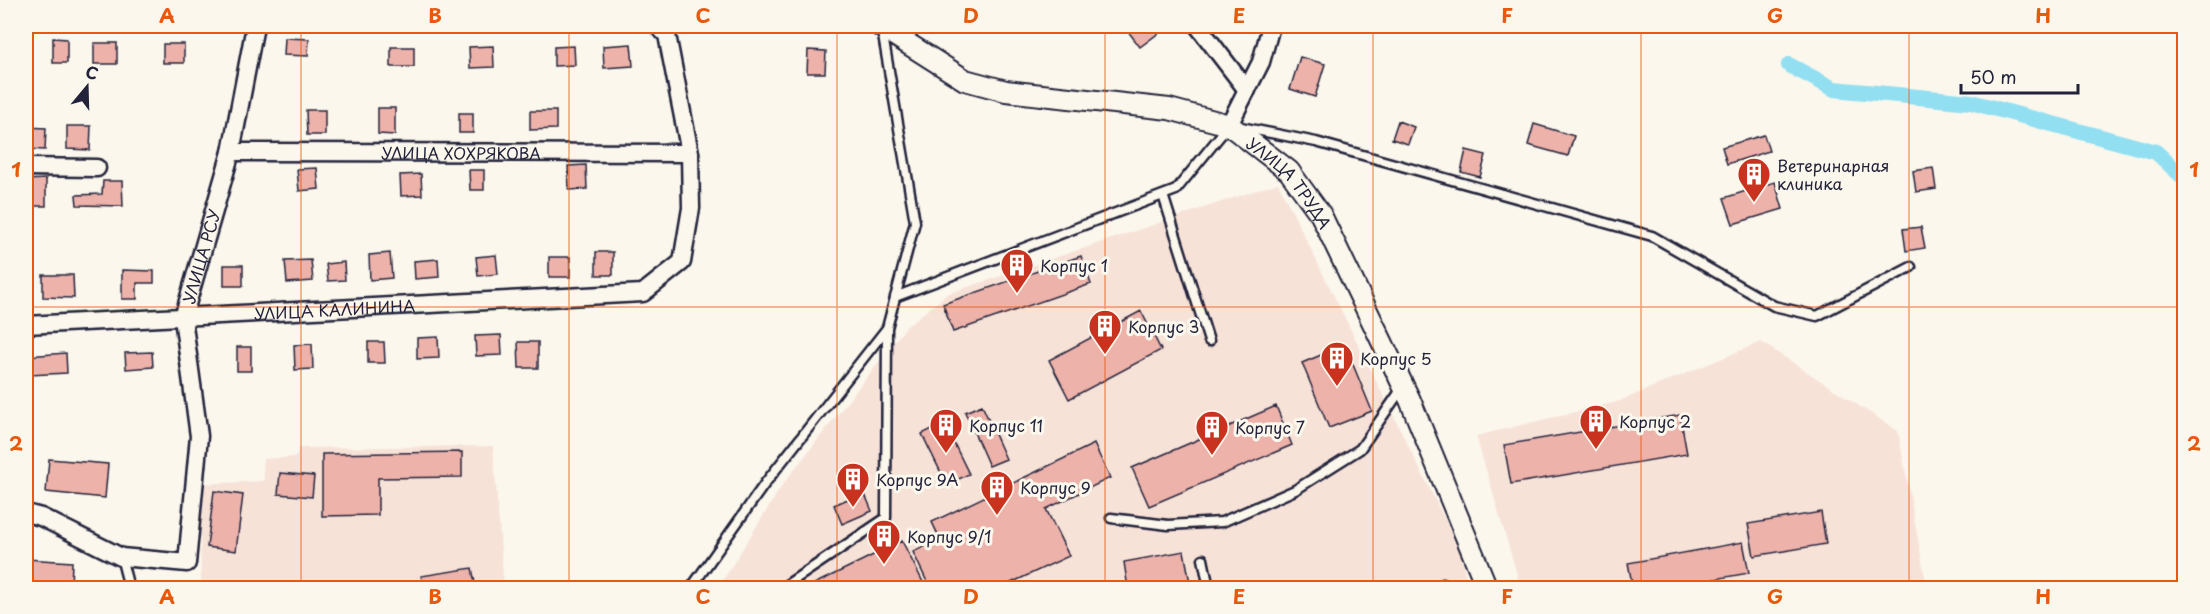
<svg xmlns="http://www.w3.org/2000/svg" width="2210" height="614" font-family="'Playpen Sans',sans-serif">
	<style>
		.built { fill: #f7e2d8 }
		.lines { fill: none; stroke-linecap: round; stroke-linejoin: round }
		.canal { stroke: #92dff2; stroke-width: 16 }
		.building { fill: #edb2aa; stroke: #22223b; stroke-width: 1.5 }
		.service-casing { stroke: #22223b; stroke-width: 13 }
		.minor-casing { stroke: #22223b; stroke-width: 21 }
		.tertiary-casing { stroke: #22223b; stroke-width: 24 }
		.service { stroke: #fbf7ec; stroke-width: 8 }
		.minor { stroke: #fbf7ec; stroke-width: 16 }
		.tertiary { stroke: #fbf7ec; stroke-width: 20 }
		.grid { fill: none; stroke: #e8590c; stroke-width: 1.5; stroke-opacity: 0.55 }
		.labels { text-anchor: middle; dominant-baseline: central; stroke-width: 6; stroke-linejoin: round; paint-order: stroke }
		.street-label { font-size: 16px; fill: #22223b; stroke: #fbf7ec }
		.poi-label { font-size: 16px; fill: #22223b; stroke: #fbf7ec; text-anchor: start }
		.neatline { fill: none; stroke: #e8590c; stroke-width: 2 }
		.grid-label { font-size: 20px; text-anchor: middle; font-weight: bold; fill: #e8590c }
	</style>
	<rect width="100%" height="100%" fill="#fbf7ec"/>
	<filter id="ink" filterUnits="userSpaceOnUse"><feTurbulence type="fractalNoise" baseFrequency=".0167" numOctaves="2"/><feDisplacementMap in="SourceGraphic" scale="12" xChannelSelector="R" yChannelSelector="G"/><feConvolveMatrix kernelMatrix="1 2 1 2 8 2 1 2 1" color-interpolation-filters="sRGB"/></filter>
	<g filter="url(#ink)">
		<path class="built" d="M1278,183l181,365 10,40h-751l65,-104 123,-157 41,-33z
			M1761,342l137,89 29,157h-406l-45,-152 141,-34z
			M493,446l11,142h-303l-1,-104 64,-3 -1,-22 33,-2 2,-9z"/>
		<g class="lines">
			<path class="canal" d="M1789,65l45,24 137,13 185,50 28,26"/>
		</g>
		<path class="building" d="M1124,26h32l4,6 -20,15z
			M53,38l14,1v24h-14z
			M285,38l24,1 -1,17 -24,-1z
			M94,43h23v21h-23z
			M163,44h21v19h-21z
			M631,44l2,22 -29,2 -1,-22z
			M493,46l1,21 -24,1 -1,-21z
			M574,46l1,19 -21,1v-19z
			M391,47h23v20h-23z
			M808,50l18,1 -1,22h-18z
			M1300,57l25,7 -10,33 -25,-8z
			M378,108h17v27l-17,-1z
			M306,110h19v25h-18z
			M530,111h26v18l-26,1z
			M459,113h14v20h-14z
			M1398,121l16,6 -6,17 -16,-5z
			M1534,124l40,12 -6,20 -40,-11z
			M67,126h24l-1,24 -23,-1z
			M26,127l20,1 -1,22 -19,-1z
			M1764,135l5,16 -42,13 -5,-17z
			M1466,150l20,5 -6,22 -19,-5z
			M586,165l1,24 -18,1 -1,-24z
			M317,168l2,21 -20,2 -2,-22z
			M1933,168l3,21 -20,3 -3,-21z
			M469,170h15v20h-14z
			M421,174l1,21 -21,1 -1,-21z
			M46,179v27h-20v-26z
			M103,181h19l1,25 -46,-1 -1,-10 26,-1z
			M1775,182l8,27 -50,15 -9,-26z
			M1921,227l4,21 -19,3 -3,-22z
			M596,252h17v23h-17z
			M390,253l2,25 -22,2 -1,-25z
			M496,255l2,19 -20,2 -2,-19z
			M1081,256l10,28 -138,48 -10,-28z
			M549,257h21v20h-21z
			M438,259l1,18 -24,2 -1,-18z
			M311,260l2,21 -26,2 -2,-22z
			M344,262l1,18 -17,1 -2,-17z
			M224,265h19v21h-19z
			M122,270l32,1v12h-17v16h-15z
			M43,275h30l1,23 -31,-1z
			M1141,311l20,39 -92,49 -20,-39z
			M501,335l1,20 -26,1 -1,-20z
			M438,337l1,21 -22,1v-21z
			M368,342h16l1,21h-17z
			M518,342h20v26h-19z
			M312,344l1,25 -18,1 -1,-25z
			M1345,345l27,66 -43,17 -27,-65z
			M237,347h14v24h-14z
			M152,352l1,15 -27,2 -1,-16z
			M66,353l1,20 -38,2 -2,-19z
			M982,405l24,54 -17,7 -24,-54z
			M1276,406l16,39 -143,61 -17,-38z
			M1680,415l7,39 -176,30 -7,-39z
			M944,423l25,51 -22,11 -25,-51z
			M1094,444l16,34 -64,31 23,47 -69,32h-70l-17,-36 27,-13 -8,-17z
			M462,452v25l-84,1v37l-56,1v-62z
			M49,459l59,5 -3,34 -59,-6z
			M280,473l34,3 -2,21 -34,-3z
			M214,491l29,4 -7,56 -29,-4z
			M864,492l8,19 -30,13 -8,-19z
			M1821,512l5,32 -72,12 -6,-32z
			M902,541l24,47h-120z
			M1743,542l6,31 -85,15h-31l-5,-25z
			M1184,551l7,37h-63l-4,-26z
			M26,559l46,3 -1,26h-45z
			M472,568l4,20h-52l-3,-12z"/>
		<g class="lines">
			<defs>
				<path id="service" d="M1241,127l75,15 336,94 122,70 43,10 94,-49
					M1163,195l46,146
					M895,297l281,-107 53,-65
					M1111,518l57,7 54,-3 73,-32 65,-41 43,-62
					M121,557l8,31
					M1203,559l6,29
					M1443,584l1,4
					M691,588l75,-106 121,-154
					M782,588l104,-70 1,-190 28,-106 -33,-192"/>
				<g id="minor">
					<path d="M1198,26l49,64"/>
					<path d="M1229,125l32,-63 10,-36"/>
					<path id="s1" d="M231,152l459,1"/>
					<path d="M26,167l71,1"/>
					<path id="s2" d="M26,325l617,-32 39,-31 9,-54 -1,-55 -23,-118 -9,-9"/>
					<path id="s3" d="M26,513l15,4 80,40 66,6 12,-127 -16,-118 48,-166 24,-126"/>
				</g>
				<g id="tertiary">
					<path id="s4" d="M880,26l85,54 41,11 163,18 60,16 60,46 32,44 89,185 77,188"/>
				</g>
			</defs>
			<use href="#service" class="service-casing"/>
			<use href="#minor" class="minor-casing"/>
			<use href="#tertiary" class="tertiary-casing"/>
			<use href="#service" class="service"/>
			<use href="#minor" class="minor"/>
			<use href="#tertiary" class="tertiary"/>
		</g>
	</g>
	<path class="grid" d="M301,26v562M569,26v562M837,26v562M1105,26v562M1373,26v562M1641,26v562M1909,26v562M26,307h2158"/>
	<defs>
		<symbol id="building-pin" viewBox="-11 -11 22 30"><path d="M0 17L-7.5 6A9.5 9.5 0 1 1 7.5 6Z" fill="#c8321e" stroke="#fbf7ec"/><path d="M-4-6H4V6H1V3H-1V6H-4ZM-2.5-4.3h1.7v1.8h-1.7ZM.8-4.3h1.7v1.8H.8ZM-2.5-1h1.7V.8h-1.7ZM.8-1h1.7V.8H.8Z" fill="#fff"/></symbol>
	</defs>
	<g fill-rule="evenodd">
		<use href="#building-pin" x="1735" y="155" width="38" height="52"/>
		<use href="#building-pin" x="998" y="246" width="38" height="52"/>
		<use href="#building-pin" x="1086" y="307" width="38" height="52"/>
		<use href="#building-pin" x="1318" y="339" width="38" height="52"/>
		<use href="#building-pin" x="1577" y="402" width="38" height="52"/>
		<use href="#building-pin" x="927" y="406" width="38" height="52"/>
		<use href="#building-pin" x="1193" y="408" width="38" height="52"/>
		<use href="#building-pin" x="834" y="460" width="38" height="52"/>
		<use href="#building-pin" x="978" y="468" width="38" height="52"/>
		<use href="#building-pin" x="865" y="517" width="38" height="52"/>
	</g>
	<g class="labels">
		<g class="street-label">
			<text stroke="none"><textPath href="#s1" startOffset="230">УЛИЦА ХОХРЯКОВА</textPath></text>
			<text stroke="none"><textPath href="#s4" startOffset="454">УЛИЦА ТРУДА</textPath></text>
			<text stroke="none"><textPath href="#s3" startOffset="482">УЛИЦА РСУ</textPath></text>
			<text stroke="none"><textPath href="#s2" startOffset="309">УЛИЦА КАЛИНИНА</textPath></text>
		</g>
		<g class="poi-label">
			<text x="1777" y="165">Ветеринарная<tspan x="1777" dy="18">клиника</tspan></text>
			<text x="1040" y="265">Корпус 1</text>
			<text x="1128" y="326">Корпус 3</text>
			<text x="1360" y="358">Корпус 5</text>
			<text x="1619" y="421">Корпус 2</text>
			<text x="969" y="425">Корпус 11</text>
			<text x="1235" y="427">Корпус 7</text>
			<text x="876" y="479">Корпус 9А</text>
			<text x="1020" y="487">Корпус 9</text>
			<text x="907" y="536">Корпус 9/1</text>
		</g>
	</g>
	<rect width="2210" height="614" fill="none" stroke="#fbf7ec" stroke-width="66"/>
	<g transform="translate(87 87) rotate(19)" stroke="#fbf7ec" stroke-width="4.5" paint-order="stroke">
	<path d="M0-4.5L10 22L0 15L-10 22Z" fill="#22223b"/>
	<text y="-9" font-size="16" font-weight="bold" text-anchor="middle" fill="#22223b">С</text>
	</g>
	<path d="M1961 84v9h117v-9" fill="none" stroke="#22223b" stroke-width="3"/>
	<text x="1970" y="84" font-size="18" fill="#22223b" stroke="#fbf7ec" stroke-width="4.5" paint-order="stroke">50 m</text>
	<rect x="33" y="33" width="2144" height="548" class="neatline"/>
	<g class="grid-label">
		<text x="167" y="23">A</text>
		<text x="435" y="23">B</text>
		<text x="703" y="23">C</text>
		<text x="971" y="23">D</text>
		<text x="1239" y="23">E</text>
		<text x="1507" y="23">F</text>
		<text x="1775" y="23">G</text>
		<text x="2043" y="23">H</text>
		<text x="16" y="177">1</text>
		<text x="2194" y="177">1</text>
		<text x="16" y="451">2</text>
		<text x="2194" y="451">2</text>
		<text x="167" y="604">A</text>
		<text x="435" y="604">B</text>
		<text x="703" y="604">C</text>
		<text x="971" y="604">D</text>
		<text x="1239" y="604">E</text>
		<text x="1507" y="604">F</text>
		<text x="1775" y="604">G</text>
		<text x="2043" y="604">H</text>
	</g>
</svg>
